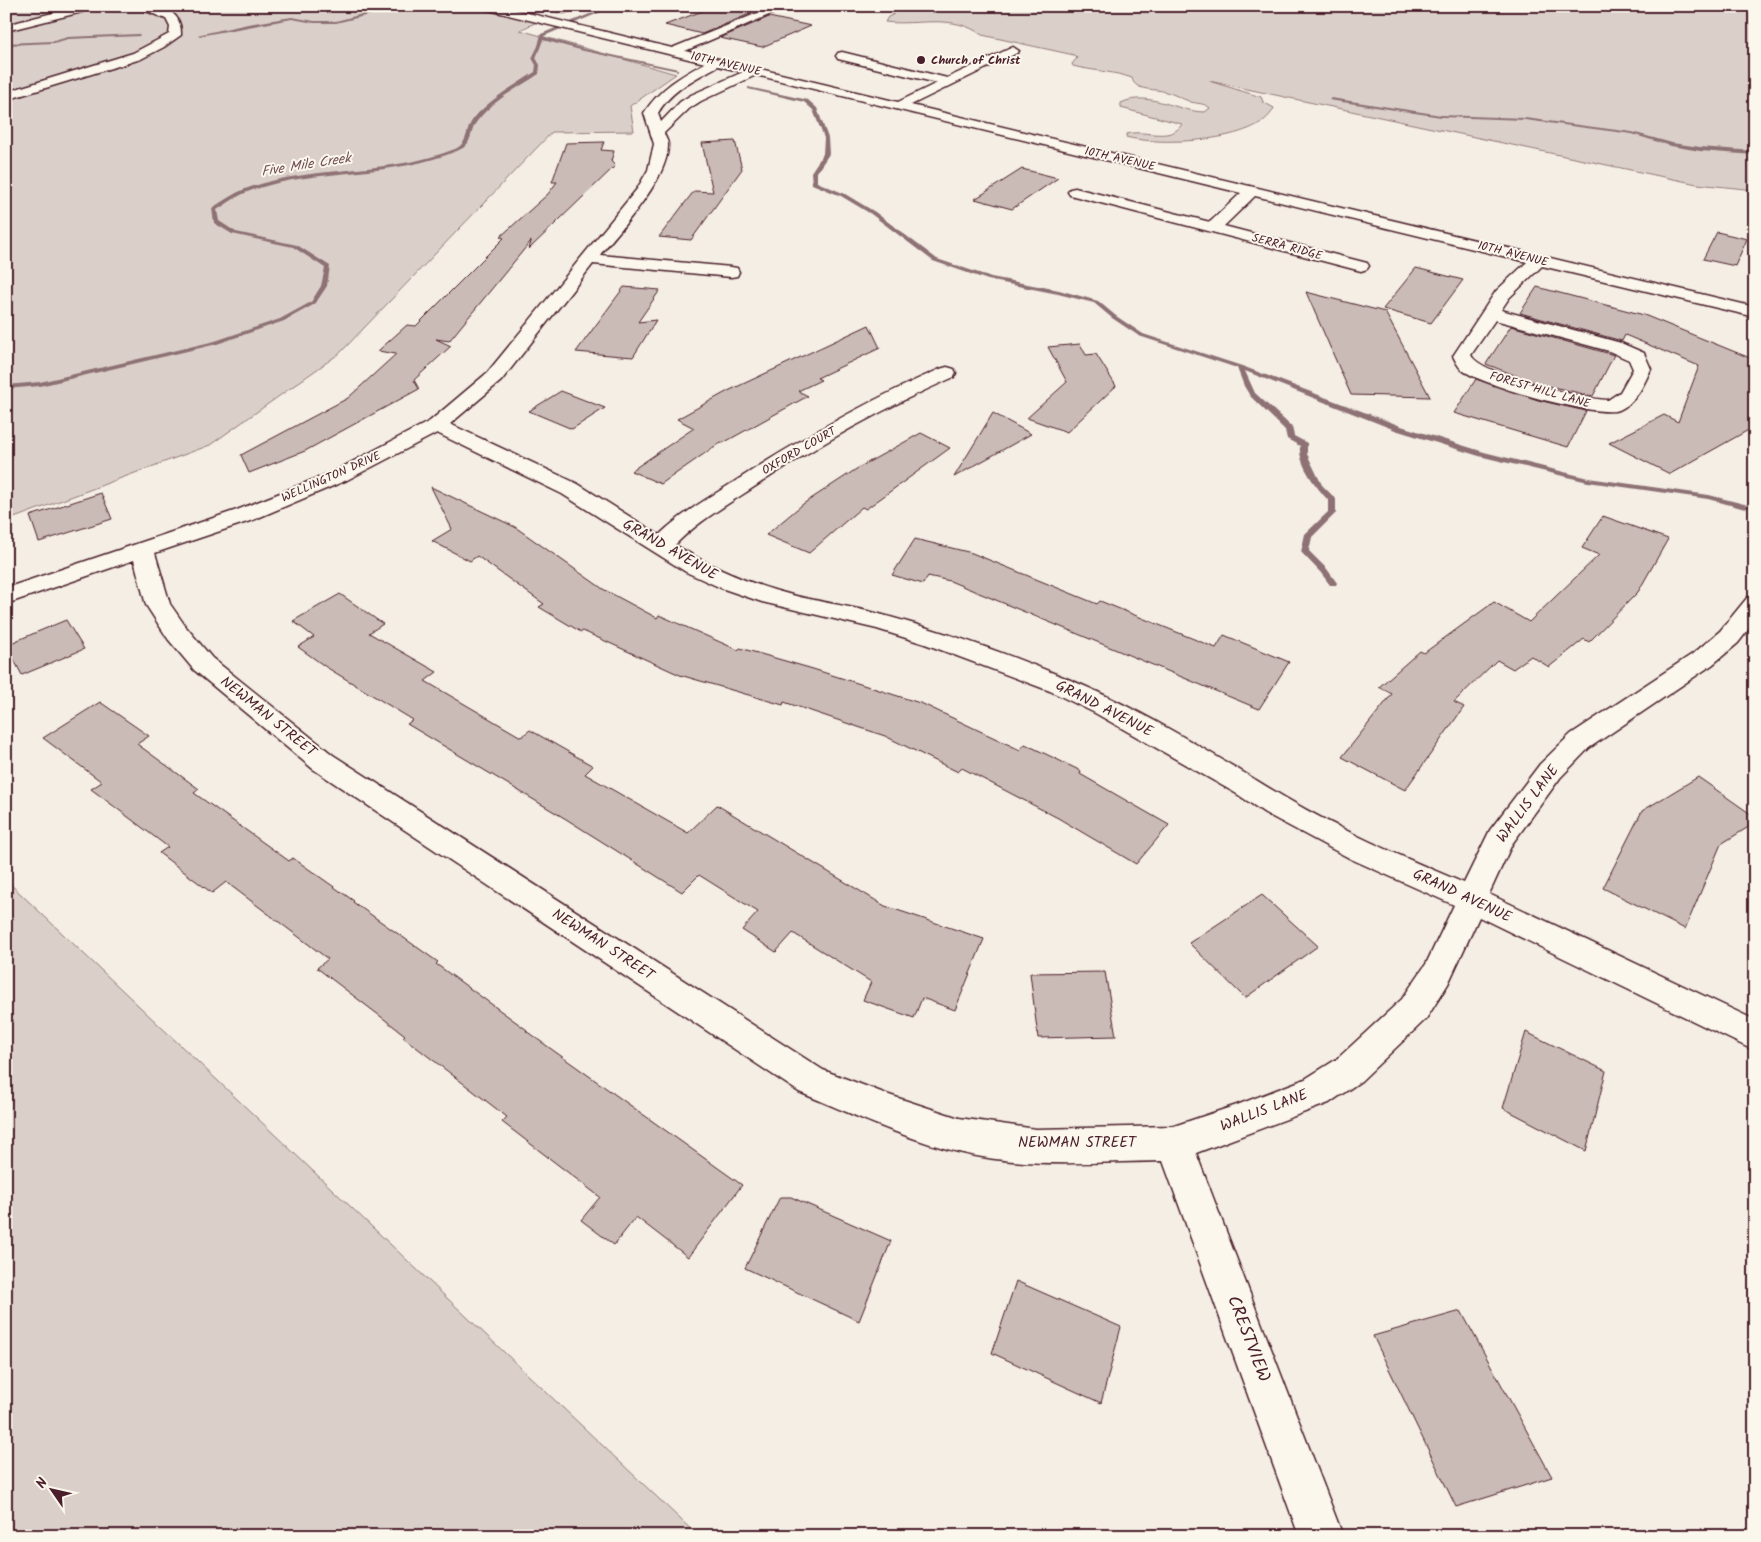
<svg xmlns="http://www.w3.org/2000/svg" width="1761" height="1542" font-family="Kalam,sans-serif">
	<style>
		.green { fill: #dbd0c9; stroke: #92787a }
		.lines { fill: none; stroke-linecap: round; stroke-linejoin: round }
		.stream { fill: #8d7174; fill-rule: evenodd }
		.building { fill: #cabbb6; stroke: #4a1f2b }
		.minor-casing { stroke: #4a1f2b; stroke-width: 3 }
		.minor { fill: #fbf7ec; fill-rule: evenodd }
		.poi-dot { fill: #4a1f2b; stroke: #fbf7ec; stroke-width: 2 }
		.labels { text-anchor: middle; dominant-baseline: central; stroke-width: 4; stroke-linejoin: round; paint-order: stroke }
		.far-poi-label { font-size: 12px; font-weight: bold; fill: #4a1f2b; stroke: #fbf7ec; text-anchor: start }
		.far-street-label { font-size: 12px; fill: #4a1f2b; stroke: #fbf7ec }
		.far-water-label { font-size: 14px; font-style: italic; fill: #714f56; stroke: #fbf7ec }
		.street-label { font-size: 15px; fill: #4a1f2b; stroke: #fbf7ec }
		.near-street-label { font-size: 18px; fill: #4a1f2b; stroke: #fbf7ec }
	</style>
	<rect width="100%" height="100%" fill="#f4eee4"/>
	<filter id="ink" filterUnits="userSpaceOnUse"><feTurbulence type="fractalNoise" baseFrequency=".02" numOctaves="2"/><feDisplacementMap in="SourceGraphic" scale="10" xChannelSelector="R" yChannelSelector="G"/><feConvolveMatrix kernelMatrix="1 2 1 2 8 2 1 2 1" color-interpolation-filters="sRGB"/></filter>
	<g filter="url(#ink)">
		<path class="green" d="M6,6h478l57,14 -21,10 156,44 -46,32 4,25 -82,1 -212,221 -130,92 -204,76z
			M529,6h63l-28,8z
			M883,6h872v184l-58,-6 -488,-103 52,16 2,5 11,6c-15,35 -116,38 -148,29l1,-3c18,-5 44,9 55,-10l-61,-16v-5c27,-13 57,9 84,9l5,-4c-6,-5 -11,-4 -19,-6 -8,-3 -17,-8 -25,-10 -11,-4 -31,0 -34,-14 -19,-7 -40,-7 -59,-12l-1,-2 5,-6 -3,-3 -92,-20c-30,-22 -63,-9 -97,-13l3,-5 6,-3z
			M6,880l692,656h-692z"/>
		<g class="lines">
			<path class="stream" d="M372,6h4l-3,8 -37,9h-22l-22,-4 -93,17 -2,-1 51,-11 44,-7 22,4h22l34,-9z
				M557,6l18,3h21l2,1 -23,1z
				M609,6h6l-71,30v1l40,12 94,20v2l-94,-20 -41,-11 -7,18 4,7 -1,9c-21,14 -45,26 -61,46 -9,10 -4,24 -19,30 -67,29 -142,17 -209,41 -12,4 -22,12 -33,19l2,11 17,11 61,13 33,21 -3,20 -12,18 -31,17 -67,23 -177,42 -34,3v-4l34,-3 175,-41 65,-22 31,-17 10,-16 4,-18 -32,-21 -61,-13 -18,-11 -2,-15c11,-7 21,-14 33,-19 68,-25 143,-13 210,-40 15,-7 9,-19 19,-31 16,-19 40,-32 61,-46l1,-7 -4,-7 6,-12 3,-12z
				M139,34l1,2 -72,3 -14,4 -48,2v-2l48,-2 14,-4z
				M748,87l60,13 9,8 11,30 1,16 -12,18v10l28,12 30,18 62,47 54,18 68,13 39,11 18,15 27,18 99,32 159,60 83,26 104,26 121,17 39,10 1,2 -4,2 -37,-10 -120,-17 -109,-26 -84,-26 -150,-59 10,22 37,34 2,9 13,7v11l15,31 14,14v14l-24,24 -3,14 18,18 10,14 -1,2h-6l-9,-12 -20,-21 4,-18 23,-22v-12c-12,-13 -30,-36 -28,-54l-13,-7 -2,-9 -35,-34 -6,-10 -7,-18 -98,-32 -27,-18 -18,-15 -36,-9 -70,-14 -55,-19 -62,-47 -30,-18 -29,-12 -1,-12 12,-18 1,-16 -11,-28 -9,-8 -56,-13z
				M1331,98l110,17 84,3 107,14 40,11 28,4 55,4v4l-55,-4 -29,-5 -39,-12 -107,-14 -84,-3 -112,-17z"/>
		</g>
		<path class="building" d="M716,6l36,7 -50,21 -37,-9z
			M769,17l42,9 -49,21 -42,-9z
			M735,141l7,28 -51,71 -32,-3 35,-46 19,1 -11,-49z
			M604,142l-3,8 13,1 -3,10 4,5 -86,83 2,-8 -82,100 -13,-2 15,7 -37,34 5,9 -114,62 -56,22 -8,-18 107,-57 48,-44 -18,-3 29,-26 9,1 88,-88 -4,-1 48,-43 9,-12h-5l14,-39z
			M1022,169l36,9 -46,31 -37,-10z
			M1717,232l30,7 -12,27 -32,-7z
			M1416,268l47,12 -32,43 -48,-14z
			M624,287l36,3 -22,32 18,-2 -23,37 -57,-5z
			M1537,287l107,28 111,45v60l-3,8 -82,46 -61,-31 55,-28 14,7 21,-56 -74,-31 -3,6 -102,-28z
			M1306,292l79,20 45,85 -79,-2z
			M869,325l11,23 -63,30 4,2 -23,11 10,5 -85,47 -2,-1 -60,42 -30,-13 63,-43 -17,-9 51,-28z
			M1511,326l103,29 -21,41 -58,-13 -49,-19z
			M1080,344l6,11 10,-1 20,32 -49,46 -40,-14 40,-36 -19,-35z
			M1476,379l62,21 48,11 -18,36 -114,-34z
			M561,391l44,17 -33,21 -43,-18z
			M993,413l38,21 -77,43z
			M921,433l29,15 -84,61 -4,-2 -53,46 -43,-18 37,-31 55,-36z
			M431,487l84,40 88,62 54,29 2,-3 79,35 2,-2 73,21 110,35 97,46 5,-6 56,27 -1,3 89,51 -33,39 -78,-46 -96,-50 -4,4 -73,-36 -101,-34 -1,3 -103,-30 -97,-44 -2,1 -42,-25 5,-3 -67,-48 -7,5 -38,-20 20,-12z
			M101,493l11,26 -73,23 -9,-26z
			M1603,516l65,23 -30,53 -49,50 -5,-3 -35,28 -18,-11 -18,13 -16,-9 -43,42 10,5 -59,83 -63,-33 50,-63 -13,-7 41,-36 4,2 70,-51 35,20 70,-67 -17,-7z
			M915,539l57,14 125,51 3,-3 116,47 8,-13 65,27 -30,47 -309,-128 -22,-5 -5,8 -31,-9z
			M340,594l43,30 -14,9 68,39 -12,9 96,56 9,-7 63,36 -8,8 103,59 29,-28 168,101 99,33 -29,71 -33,-12 -8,20 -51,-18 8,-18 -78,-49 -17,19 -34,-22 16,-18 -59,-37 -17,17 -116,-73 -159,-95 6,-4 -87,-53 -28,-20 16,-10 -21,-16z
			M66,620l18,29 -62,26 -16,-30z
			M100,702l49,34 -12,8 62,45 -5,4 95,68 4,-3 61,43 -1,1 85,60 -2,2 91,66 -1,1 216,154 -54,72 -52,-40 -22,28 -33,-25 19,-23 -98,-75 5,-5 -104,-80 2,-2 -88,-67 11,-9 -102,-77 -14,11 -53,-40 9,-6 -77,-58 11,-7 -59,-44z
			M1698,777l57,40v6l-34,21 -36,85 -82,-41 39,-77z
			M1262,895l56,51 -73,52 -56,-55z
			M1105,972l11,64 -78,2 -8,-65z
			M1526,1032l80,39 -20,80 -83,-43z
			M780,1197h11l100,44 -32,80 -114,-53z
			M1016,1281l105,46 -20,76 -109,-50z
			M1461,1311l91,166 -96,30 -83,-171z"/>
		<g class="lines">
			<defs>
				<path id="minor" d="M80,6h19l-1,2 -92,23v-6z
					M134,6c22,0 48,0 47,29l-17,12 -23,12 -135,41v-8l127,-39 36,-19 1,-7 -4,-8z
					M479,6h20l173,42 103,-42h15l-105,45 213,51 39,-19 -99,-24 -2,-3 2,-3 4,-1 105,26 66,-31 6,4 -2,2 -106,52 844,202v10l-213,-51 -33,32 -8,12 120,33 23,10 7,16c-7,15 -15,34 -32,41 -23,8 -139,-25 -158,-41 -3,-3 -6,-9 -8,-13l43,-65 31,-29 -272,-66 -31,30 143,37 2,3 -2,3 -6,2 -291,-76 -2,-3 2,-3 5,-1 135,34 31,-29 -485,-118 -55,26 -11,7 -26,25c1,4 4,8 4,11 1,35 -47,84 -68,111l131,12 6,1 2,4 -2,4 -6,1 -138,-13 -92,117 -51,43 128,60 81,51c23,-22 51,-38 78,-55 65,-42 132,-80 203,-111l7,-2 7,2 2,4 -2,4c-71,31 -138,69 -203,112 -26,17 -54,33 -76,56 31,19 63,34 99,45 35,11 73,15 109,25 63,17 125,39 185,64 73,30 148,77 216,118 57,34 119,60 180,86l26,-53 50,-66 31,-30 123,-81 26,-22 27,-33 8,-2v25l-17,22 -26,22 -123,83 -29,30 -48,66 -23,50 266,126v31l-276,-134 -31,67 -22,35 -65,62 -32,22 -133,50 147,383h-44l-136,-375c-68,1 -138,8 -204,-9 -54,-13 -109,-39 -160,-60l-486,-323 -119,-99 -26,-31 -22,-34 -12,-45 -128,44v-16l231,-78 96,-38 97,-51 57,-48 150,-184 11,-19 6,-26 -10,-31c16,-25 37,-37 61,-50l-225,-55zM718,66l25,6 -52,23 -11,7 -19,20 -3,-9c13,-23 37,-34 60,-47zM1495,320l114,31 20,9 4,9 -13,23 -12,8c-22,0 -129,-26 -137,-45zM437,433l125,61 124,78 35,16 41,14 115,27 48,15 125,47 45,22 142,81 28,19 86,46 103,46 -28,59 -24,35 -65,60 -32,20 -68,26 -63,21 -138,3 -77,-11 -70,-23 -66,-25 -490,-315 -121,-97 -26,-31 -16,-23 -15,-51 98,-33 94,-40z"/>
			</defs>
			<use href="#minor" class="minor-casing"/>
			<use href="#minor" class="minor"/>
		</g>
	</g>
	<circle class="poi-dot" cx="921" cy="60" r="5"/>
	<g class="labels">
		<g class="far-poi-label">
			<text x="931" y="60">Church of Christ</text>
		</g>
		<g class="far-street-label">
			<text transform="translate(726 64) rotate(13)">10TH AVENUE</text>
			<text transform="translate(1120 159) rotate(13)">10TH AVENUE</text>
			<text transform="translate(1287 247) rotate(15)">SERRA RIDGE</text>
			<text transform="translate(1513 254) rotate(14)">10TH AVENUE</text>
			<text transform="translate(1540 390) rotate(16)">FOREST HILL LANE</text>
			<text transform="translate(799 451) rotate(-30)">OXFORD COURT</text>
			<text transform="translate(331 477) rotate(-24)">WELLINGTON DRIVE</text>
		</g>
		<g class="far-water-label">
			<text transform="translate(306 165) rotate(-9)">Five Mile Creek</text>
		</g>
		<g class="street-label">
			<text transform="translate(670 550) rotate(30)">GRAND AVENUE</text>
			<text transform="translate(1104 709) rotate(27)">GRAND AVENUE</text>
			<text transform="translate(268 717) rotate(39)">NEWMAN STREET</text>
			<text transform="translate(1528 804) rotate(-53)">WALLIS LANE</text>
			<text transform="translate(1462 896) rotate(25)">GRAND AVENUE</text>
			<text transform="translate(603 945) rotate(33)">NEWMAN STREET</text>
			<text transform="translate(1264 1111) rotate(-21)">WALLIS LANE</text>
			<text x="1077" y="1143">NEWMAN STREET</text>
		</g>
		<g class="near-street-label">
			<text transform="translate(1248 1339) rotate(69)">CRESTVIEW</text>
		</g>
	</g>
	<rect width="1761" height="1542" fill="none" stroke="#fbf7ec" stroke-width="25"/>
	<rect x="12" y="12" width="1736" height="1517" fill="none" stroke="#4a1f2b" stroke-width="2" filter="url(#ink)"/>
	<g transform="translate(52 1490) rotate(304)" stroke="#fbf7ec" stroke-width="4" paint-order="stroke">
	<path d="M0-4L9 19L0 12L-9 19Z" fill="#4a1f2b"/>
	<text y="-8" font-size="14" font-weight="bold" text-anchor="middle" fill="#4a1f2b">N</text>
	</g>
</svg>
